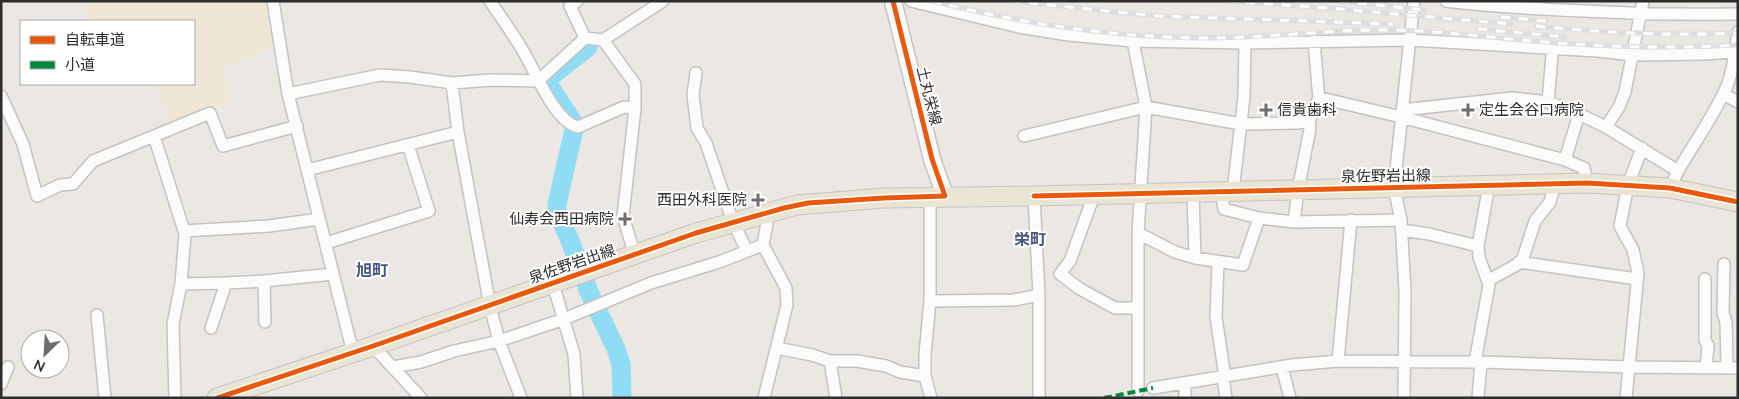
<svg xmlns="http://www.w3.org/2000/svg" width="1739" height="399" font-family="'Nunito Sans','Noto Sans JP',sans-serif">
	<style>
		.education { fill: #efe6d6 }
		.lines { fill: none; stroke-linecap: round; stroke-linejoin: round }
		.river { stroke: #8fdcf4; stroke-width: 19 }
		.street-casing { stroke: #c4c3c3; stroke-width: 14 }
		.secondary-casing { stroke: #c4c3c3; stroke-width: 19 }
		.primary-casing { stroke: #c6c4c3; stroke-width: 21 }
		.street { stroke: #fcfbfb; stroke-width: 11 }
		.secondary { stroke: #fcfbfb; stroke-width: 16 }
		.primary { stroke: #e9e4d4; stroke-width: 19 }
		.rail-casing { stroke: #dedee0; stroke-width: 5 }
		.rail { stroke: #fff; stroke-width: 3; stroke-dasharray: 9; stroke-linecap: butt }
		.quiet { stroke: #00873e; stroke-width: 4; stroke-dasharray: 8 4; stroke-linecap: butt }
		.cycleway-casing { stroke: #fff; stroke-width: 8 }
		.cycleway { stroke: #e8590c; stroke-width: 5 }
		.poi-dot { fill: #706e6c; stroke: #fff; stroke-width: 2 }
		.labels { text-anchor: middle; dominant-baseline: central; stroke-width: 4; stroke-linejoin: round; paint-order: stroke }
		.street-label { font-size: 15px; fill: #2d2d2d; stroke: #fff }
		.poi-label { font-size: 15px; fill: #2d2d2d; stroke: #fff; text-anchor: start }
		.neighbourhood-label { font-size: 16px; font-weight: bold; fill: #485483; stroke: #fff }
	</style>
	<rect width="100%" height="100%" fill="#ebe7e2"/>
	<path class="education" d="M83,1h184l8,46 -52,20 7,36 -62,18 -12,-37h38v-63h-104z"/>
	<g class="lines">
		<path class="river" d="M588,47l-38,30 -2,7 27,41 -18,79v7l14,32 18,49 27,57 5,15 1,34"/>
		<defs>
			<path id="street" d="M273,1l15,93 65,259
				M490,1c10,15 21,30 30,45 14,21 33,75 58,81l46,-20 11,1
				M577,1l-7,5 15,32
				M911,1l108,26 50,8 64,6 112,2 165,-3 188,11 35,4 74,-1 31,-3
				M1446,1c46,6 92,8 138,10 52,3 102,4 154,3
				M603,40l32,44v24l-12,108 9,30 6,8
				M1133,41l13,66 -8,126v158
				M1314,41l5,59
				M696,73l-3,22 4,33 9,15 27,79 14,29
				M452,83l6,49 32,174 9,35 22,57
				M288,94l92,-19 30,2 42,6 39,-3 47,1 47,-43 18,2 60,-39
				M1723,94l15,8
				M1,96l22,48 14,52 23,-11 13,-1 20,-23 117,-48 13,33 74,-20
				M1548,102l4,-47
				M1402,110l110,-12 36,4 31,12 27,13 72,44 -8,17
				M1606,127l13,-20 6,-15 18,-91
				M154,136l31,98 -4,50
				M1024,136l122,-29 95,17 56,-1 12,-2 8,-19 4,-4 80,19 164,43 19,8 3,15
				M1565,160l14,-46
				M307,170l151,-38
				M1678,171c16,-28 36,-55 49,-85 7,-17 8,-36 11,-54
				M1221,191l3,18 35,9 35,4 107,-2
				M1233,191l11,-94 1,-54
				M1193,192l2,66
				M1094,195l-24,66 -10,13 20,15 35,19h22
				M1034,196l5,99v103
				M930,197v104l-5,53v22l6,22
				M763,214l4,9 -4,22 23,43 1,17 -23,93
				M1294,222l4,-32 12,-61 -1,-8
				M1401,230l28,4 49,12
				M184,231l85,-5 50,-7
				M1138,233l37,19 20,6 48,7 16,-47
				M326,243l103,-32 -21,-66
				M1218,262l-2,55 9,60
				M1519,262l118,17
				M1724,264l-1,49 3,9 1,45
				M1705,279v61l3,6 -2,21
				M1489,280l29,-16 5,-6 12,-37 15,-19 5,-19
				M264,281l1,41
				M553,284l21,70 3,44
				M930,301l84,-1 25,-5
				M97,315l8,83
				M211,328l15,-45 38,-2 69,-7
				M373,346l48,52
				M777,348l35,7 18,6h27l29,5 14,6 25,4
				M830,361l6,37
				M1338,361l13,-141
				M1475,362l14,-77 -10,-28 -1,-11 11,-61
				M393,367l28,-5 33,-11 45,-10 65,-22 87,-36 68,-21 44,-17
				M1282,367l8,31
				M1223,378l3,20
				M1,384l7,-17
				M1153,388l139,-23 46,-4 143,1 147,5 110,1
				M175,398l-2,-74 8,-40 45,-1
				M1185,398v-14
				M1404,398l1,-107 -4,-71 -7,-32 20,-187
				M1478,398l3,-36
				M1626,398l12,-125 -5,-23 -13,-24 8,-41 14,-37"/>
			<path id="secondary" d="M893,1l39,158 13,37"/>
			<path id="primary" d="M217,398l156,-52 323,-113 101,-28 87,-7 150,-2 553,-13 83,5 68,14"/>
		</defs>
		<use href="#street" class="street-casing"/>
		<use href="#secondary" class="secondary-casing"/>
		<use href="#primary" class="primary-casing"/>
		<use href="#street" class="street"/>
		<use href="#secondary" class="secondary"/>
		<use href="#primary" class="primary"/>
		<defs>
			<path id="rail" d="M932,1c91,23 184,37 278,37 61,0 121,-9 183,-8 46,1 92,7 138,11 70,6 136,8 207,4
				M1011,1l146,15 236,8
				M1228,1l99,7 184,16
				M1340,1l84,9
				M1501,17l45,4
				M1536,26c69,7 132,10 202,7
				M1478,29l87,8"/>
		</defs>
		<use href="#rail" class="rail-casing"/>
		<use href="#rail" class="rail"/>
		<path class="quiet" d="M1104,398l49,-10"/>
		<defs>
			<path id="cycleway" d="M1034,196l553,-13 83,5 68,14
				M217,398l156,-52 323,-113 88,-25 24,-5 76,-5 61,-2 -13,-37 -39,-158"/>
		</defs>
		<use href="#cycleway" class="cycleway-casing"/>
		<use href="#cycleway" class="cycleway"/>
	</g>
	<g class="poi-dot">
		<path d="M1263.5 102.5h5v5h5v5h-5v5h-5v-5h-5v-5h5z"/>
		<path d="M1465.5 102.5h5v5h5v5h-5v5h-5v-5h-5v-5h5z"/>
		<path d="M755.5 192.5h5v5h5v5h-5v5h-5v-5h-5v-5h5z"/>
		<path d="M622.5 211.5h5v5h5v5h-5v5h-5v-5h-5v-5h5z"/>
	</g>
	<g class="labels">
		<g class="street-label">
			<text transform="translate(929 96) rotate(76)">土丸栄線</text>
			<text transform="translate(1386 176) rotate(-1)">泉佐野岩出線</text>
			<text transform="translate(572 264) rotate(-19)">泉佐野岩出線</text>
		</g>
		<g class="poi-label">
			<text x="1277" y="110">信貴歯科</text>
			<text x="1479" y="110">定生会谷口病院</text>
			<text x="747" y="200" text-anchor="end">西田外科医院</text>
			<text x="614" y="219" text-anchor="end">仙寿会西田病院</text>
		</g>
		<g class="neighbourhood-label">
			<text x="1030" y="240">栄町</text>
			<text x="372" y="271">旭町</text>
		</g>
	</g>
	<rect width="1739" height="399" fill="none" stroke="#2d2d2d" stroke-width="5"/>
	<rect x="20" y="20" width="175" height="65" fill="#ffffff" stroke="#ababab"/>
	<rect x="30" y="36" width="25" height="8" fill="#e8590c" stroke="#ababab"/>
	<text x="65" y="45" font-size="15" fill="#2d2d2d">自転車道</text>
	<rect x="30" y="61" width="25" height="8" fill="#00873e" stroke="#ababab"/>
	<text x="65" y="70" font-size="15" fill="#2d2d2d">小道</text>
	<g transform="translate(45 354) rotate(205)"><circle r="24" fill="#ffffff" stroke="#ababab"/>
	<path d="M0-4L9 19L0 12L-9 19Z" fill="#706e6c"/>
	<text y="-8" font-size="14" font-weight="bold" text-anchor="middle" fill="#2d2d2d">N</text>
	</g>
</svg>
